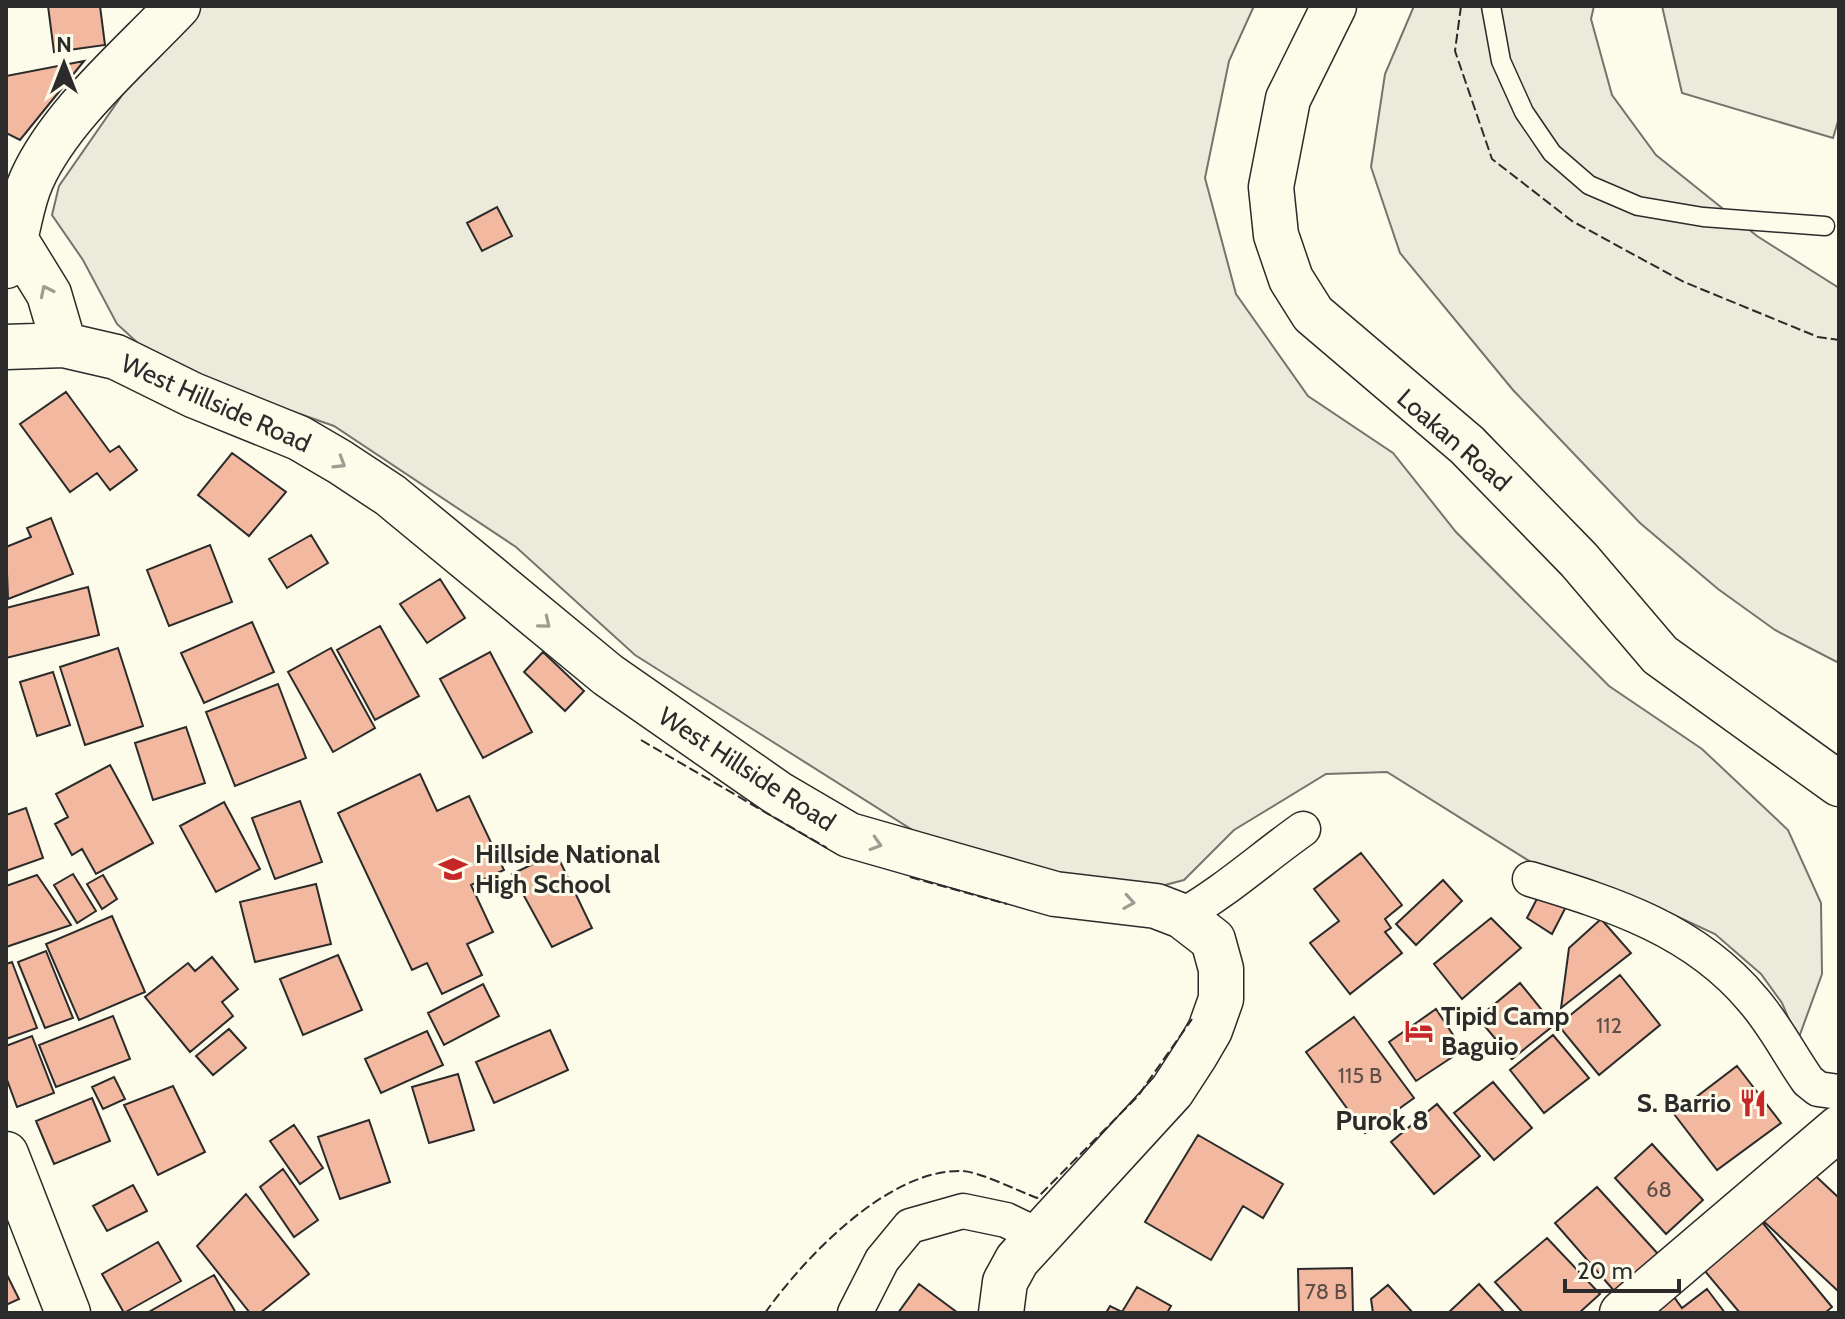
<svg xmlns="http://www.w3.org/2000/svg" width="1845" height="1319" font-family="Cabin,sans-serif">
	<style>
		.green { fill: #ecebdb; stroke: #74746e; stroke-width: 2 }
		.parking { fill: #eceadb; stroke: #74746e; stroke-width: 2 }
		.building { fill: #f2b8a0; stroke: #2b2b2b; stroke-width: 2 }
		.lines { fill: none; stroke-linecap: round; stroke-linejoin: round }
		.lane-casing { stroke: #2b2b2b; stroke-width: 21 }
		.street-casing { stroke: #2b2b2b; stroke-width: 37 }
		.secondary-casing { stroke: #2b2b2b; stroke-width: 47 }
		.primary-casing { stroke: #2b2b2b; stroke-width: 47 }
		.lane { stroke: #fdfbea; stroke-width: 18 }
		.street { stroke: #fdfbea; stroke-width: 34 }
		.secondary { stroke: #fdfbea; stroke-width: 44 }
		.primary { stroke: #fdfbea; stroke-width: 44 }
		.fence { stroke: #2b2b2b; stroke-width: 2; stroke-dasharray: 10 4; stroke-linecap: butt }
		.oneway { stroke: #9e9d94 }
		.labels { text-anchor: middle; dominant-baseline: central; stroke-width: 6; stroke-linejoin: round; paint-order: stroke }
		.number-label { font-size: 22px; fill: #5d4e48 }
		.street-label { font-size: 26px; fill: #2b2b2b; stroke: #fdfbea }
		.poi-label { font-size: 26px; font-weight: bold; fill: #2b2b2b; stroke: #fdfbea; text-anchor: start }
		.neighbourhood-label { font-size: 28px; font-weight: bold; fill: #2b2b2b; stroke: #fdfbea }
	</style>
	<rect width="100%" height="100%" fill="#fdfbea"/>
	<path class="green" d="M191,6h1063l-25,55 -24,117 31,116 72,102 85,57 63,79 153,154 93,63 86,81 33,73 1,71 -24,66 -16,-37 -21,-29 -46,-40 -43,-20 -114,-35 -171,-107 -61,2 -92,56 -50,50 -57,15 -197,-54 -295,-186 -119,-108 -182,-121 -171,-60 -46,-42 -34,-64 -31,-45 7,-29 107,-154z
		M1414,6h180l-3,13 21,76 44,60 101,81 82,52v375l-64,-33 -57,-41 -78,-66 -127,-133 -113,-137 -29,-86 14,-93z"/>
	<path class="parking" d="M1662,6h177v112l-6,20 -151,-45z"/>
	<path class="building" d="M48,6h52l5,39 -51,7z
		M84,61l-64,79 -14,-7v-57z
		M497,207l15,29 -30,15 -15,-28z
		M66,392l44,60 9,-6 18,24 -27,20 -13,-17 -27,19 -50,-68z
		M232,453l54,39 -37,44 -51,-41z
		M51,518l22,56 -65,25 -2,-52 25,-10 -4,-9z
		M311,535l17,28 -41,25 -18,-29z
		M210,545l22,57 -63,24 -22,-56z
		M440,579l25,39 -38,25 -27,-39z
		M88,587l11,48 -93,23v-50z
		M252,622l22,50 -70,31 -23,-50z
		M380,626l39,70 -44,24 -38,-70z
		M118,648l25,78 -58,19 -25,-78z
		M331,648l44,80 -42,24 -45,-80z
		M490,652l42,80 -49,26 -43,-79z
		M543,652l41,39 -19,20 -41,-39z
		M53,672l17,53 -33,11 -17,-54z
		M278,684l28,74 -71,28 -29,-74z
		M186,727l19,56 -52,17 -18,-57z
		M110,765l43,78 -57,31 -14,-25 -10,6 -17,-31 13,-7 -12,-23z
		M420,774l17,37 32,-15 35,74 -33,15 22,47 -26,12 15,31 -40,19 -15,-31 -15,7 -74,-157z
		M300,801l22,61 -47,17 -23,-61z
		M224,802l36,67 -44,23 -36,-66z
		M26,808l17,50 -37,13v-56z
		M556,853l36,75 -40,19 -40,-73z
		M1361,853l41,52 -17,14 6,9 -6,4 17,21 -52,41 -40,-51 29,-22 -25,-32z
		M73,874l23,37 -19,12 -23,-38z
		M37,875l34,50 -65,22v-61z
		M103,875l14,24 -15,10 -15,-25z
		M1443,880l19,21 -46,44 -20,-21z
		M316,884l15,60 -76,18 -15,-60z
		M1542,889l26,14 -16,31 -25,-16z
		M112,916l33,76 -66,28 -33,-76z
		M1491,918l30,30 -59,51 -28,-35z
		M1601,919l30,34 -70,55 8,-60z
		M46,951l27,67 -28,10 -27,-66z
		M338,955l24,55 -59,25 -23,-56z
		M212,957l26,32 -16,13 11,14 -43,36 -45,-55 43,-34 7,8z
		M12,962l25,66 -31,11v-75z
		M1620,975l40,50 -61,50 -41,-50z
		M1520,983l34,42 -42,34 -34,-41z
		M483,984l16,32 -55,29 -16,-32z
		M1436,1009l27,41 -47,31 -27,-39z
		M113,1016l17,43 -74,28 -17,-42z
		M1354,1017l60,81 -49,35 -59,-81z
		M229,1029l17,19 -33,27 -17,-19z
		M550,1030l18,40 -74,33 -18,-41z
		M427,1031l16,34 -62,28 -16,-34z
		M1553,1035l36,43 -45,35 -34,-43z
		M32,1036l22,57 -37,14 -11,-30v-31z
		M1737,1066l44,57 -64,47 -43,-56z
		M458,1074l16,56 -45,13 -17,-56z
		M114,1077l11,22 -22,10 -11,-22z
		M1493,1082l39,46 -38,32 -40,-47z
		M173,1086l32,66 -47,23 -34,-70z
		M92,1098l18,43 -56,23 -18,-43z
		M1437,1104l43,52 -46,38 -43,-52z
		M369,1120l21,62 -50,17 -22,-62z
		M294,1125l29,43 -23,16 -30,-43z
		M1198,1135l85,49 -20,34 -20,-12 -32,54 -66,-38z
		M1652,1144l51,56 -37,34 -51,-56z
		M1805,1166l34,32v94l-81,-76z
		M283,1169l35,51 -24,17 -34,-50z
		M133,1185l14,26 -40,20 -14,-25z
		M1597,1187l62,68 -43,38 -61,-70z
		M246,1194l63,80 -49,39h-10l-53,-67z
		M1757,1216l75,91 -7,6h-85l-41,-49z
		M1547,1238l53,56 -21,19h-56l-28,-31z
		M158,1242l23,39 -57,32 -22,-39z
		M1352,1268l1,45h-54l-1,-44z
		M6,1273l13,26 -13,6z
		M214,1275l22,38h-89z
		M919,1284l39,29h-60z
		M1479,1284l26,29h-57z
		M1388,1285l25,28h-40l-2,-14z
		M1137,1287l34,19 -4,7h-61l4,-7 12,6z
		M1707,1289l18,24h-80l26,-20 11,15z"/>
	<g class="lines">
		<defs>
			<path id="lane" d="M1491,6l10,55 23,51 28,41 37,32 49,21 65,11 122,9"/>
			<path id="street" d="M1530,879c83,25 165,51 223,121 22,25 36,54 55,81l10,8 21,3
				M1182,916c44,-25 80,-58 121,-87
				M855,1313l27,-53 28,-34 53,-15 43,9 31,15"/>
			<path id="secondary" d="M17,242l32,52 15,51
				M6,266c13,-28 13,-59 26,-87 29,-64 98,-122 146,-173
				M6,347l58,-2 52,12 77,38 106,43 41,24 50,33 218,180 171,119 70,41 206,59 101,12 26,10 31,24 8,29v30l-11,31 -14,24 -24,37 -155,169 -12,22 -4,31
				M6,1154l62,159
				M1622,1313l217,-185"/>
			<path id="primary" d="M1334,6l-46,93 -17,88 5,48 15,44 22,35 154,131 112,115 81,95 179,129"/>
		</defs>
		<use href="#lane" class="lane-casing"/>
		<use href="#street" class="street-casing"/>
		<use href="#secondary" class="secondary-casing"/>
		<use href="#primary" class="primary-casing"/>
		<use href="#lane" class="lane"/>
		<use href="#street" class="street"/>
		<use href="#secondary" class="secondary"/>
		<use href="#primary" class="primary"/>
		<path class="fence" d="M1461,6l-6,45 37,108 80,62 112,61 134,55 21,3
			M641,740l186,108
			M910,877l97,27
			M765,1313c40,-56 123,-144 197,-142 19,1 56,20 75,27l101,-102 54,-77"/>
	</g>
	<defs><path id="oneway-chevron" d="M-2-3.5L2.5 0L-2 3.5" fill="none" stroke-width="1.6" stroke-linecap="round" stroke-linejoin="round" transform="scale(2)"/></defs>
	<g class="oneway">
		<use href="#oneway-chevron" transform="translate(46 291) rotate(-116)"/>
		<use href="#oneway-chevron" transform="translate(340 463) rotate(32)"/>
		<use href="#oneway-chevron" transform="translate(545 623) rotate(39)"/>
		<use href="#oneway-chevron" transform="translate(876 844) rotate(17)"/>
		<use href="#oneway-chevron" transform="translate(1129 902) rotate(9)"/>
	</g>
	<defs>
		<symbol id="school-bare" viewBox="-9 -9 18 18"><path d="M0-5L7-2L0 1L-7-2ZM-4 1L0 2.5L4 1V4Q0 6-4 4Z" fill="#c62828" stroke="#fdfbea" stroke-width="2.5" paint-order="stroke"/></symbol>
		<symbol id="hotel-bare" viewBox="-9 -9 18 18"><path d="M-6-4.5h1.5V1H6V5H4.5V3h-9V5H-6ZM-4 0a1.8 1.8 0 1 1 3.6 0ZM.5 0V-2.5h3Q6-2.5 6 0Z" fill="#c62828" stroke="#fdfbea" stroke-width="2.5" paint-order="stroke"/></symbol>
		<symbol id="restaurant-bare" viewBox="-9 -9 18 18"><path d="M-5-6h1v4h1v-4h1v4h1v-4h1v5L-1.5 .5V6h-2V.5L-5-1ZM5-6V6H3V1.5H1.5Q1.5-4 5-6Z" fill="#c62828" stroke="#fdfbea" stroke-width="2.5" paint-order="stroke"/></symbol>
	</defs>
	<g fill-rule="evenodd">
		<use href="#school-bare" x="433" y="849" width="40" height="40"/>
		<use href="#hotel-bare" x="1399" y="1011" width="40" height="40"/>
		<use href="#restaurant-bare" x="1733" y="1083" width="40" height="40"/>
	</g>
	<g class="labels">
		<g class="number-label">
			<text x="1609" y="1025">112</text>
			<text x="1360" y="1075">115 B</text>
			<text x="1659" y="1189">68</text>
			<text x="1326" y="1291">78 B</text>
		</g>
		<g class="street-label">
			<text transform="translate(216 403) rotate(24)">West Hillside Road</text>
			<text transform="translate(1454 440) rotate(41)">Loakan Road</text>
			<text transform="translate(747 769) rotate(33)">West Hillside Road</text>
		</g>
		<g class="poi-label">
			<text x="475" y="854">Hillside National<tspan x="475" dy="30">High School</tspan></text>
			<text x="1441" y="1016">Tipid Camp<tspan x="1441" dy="30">Baguio</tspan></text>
			<text x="1731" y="1103" text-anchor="end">S. Barrio</text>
		</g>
		<g class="neighbourhood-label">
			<text x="1382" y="1120">Purok 8</text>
		</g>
	</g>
	<rect width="1845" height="1319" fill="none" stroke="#2b2b2b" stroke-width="16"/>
	<g transform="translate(64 64)" stroke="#fdfbea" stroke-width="6" paint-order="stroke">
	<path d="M0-6L14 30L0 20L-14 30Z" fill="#2b2b2b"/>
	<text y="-12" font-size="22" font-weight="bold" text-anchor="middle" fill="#2b2b2b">N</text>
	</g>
	<path d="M1565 1279v12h114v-12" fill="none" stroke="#2b2b2b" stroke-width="4"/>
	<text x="1577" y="1279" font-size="24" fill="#2b2b2b" stroke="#fdfbea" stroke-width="6" paint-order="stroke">20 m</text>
</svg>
